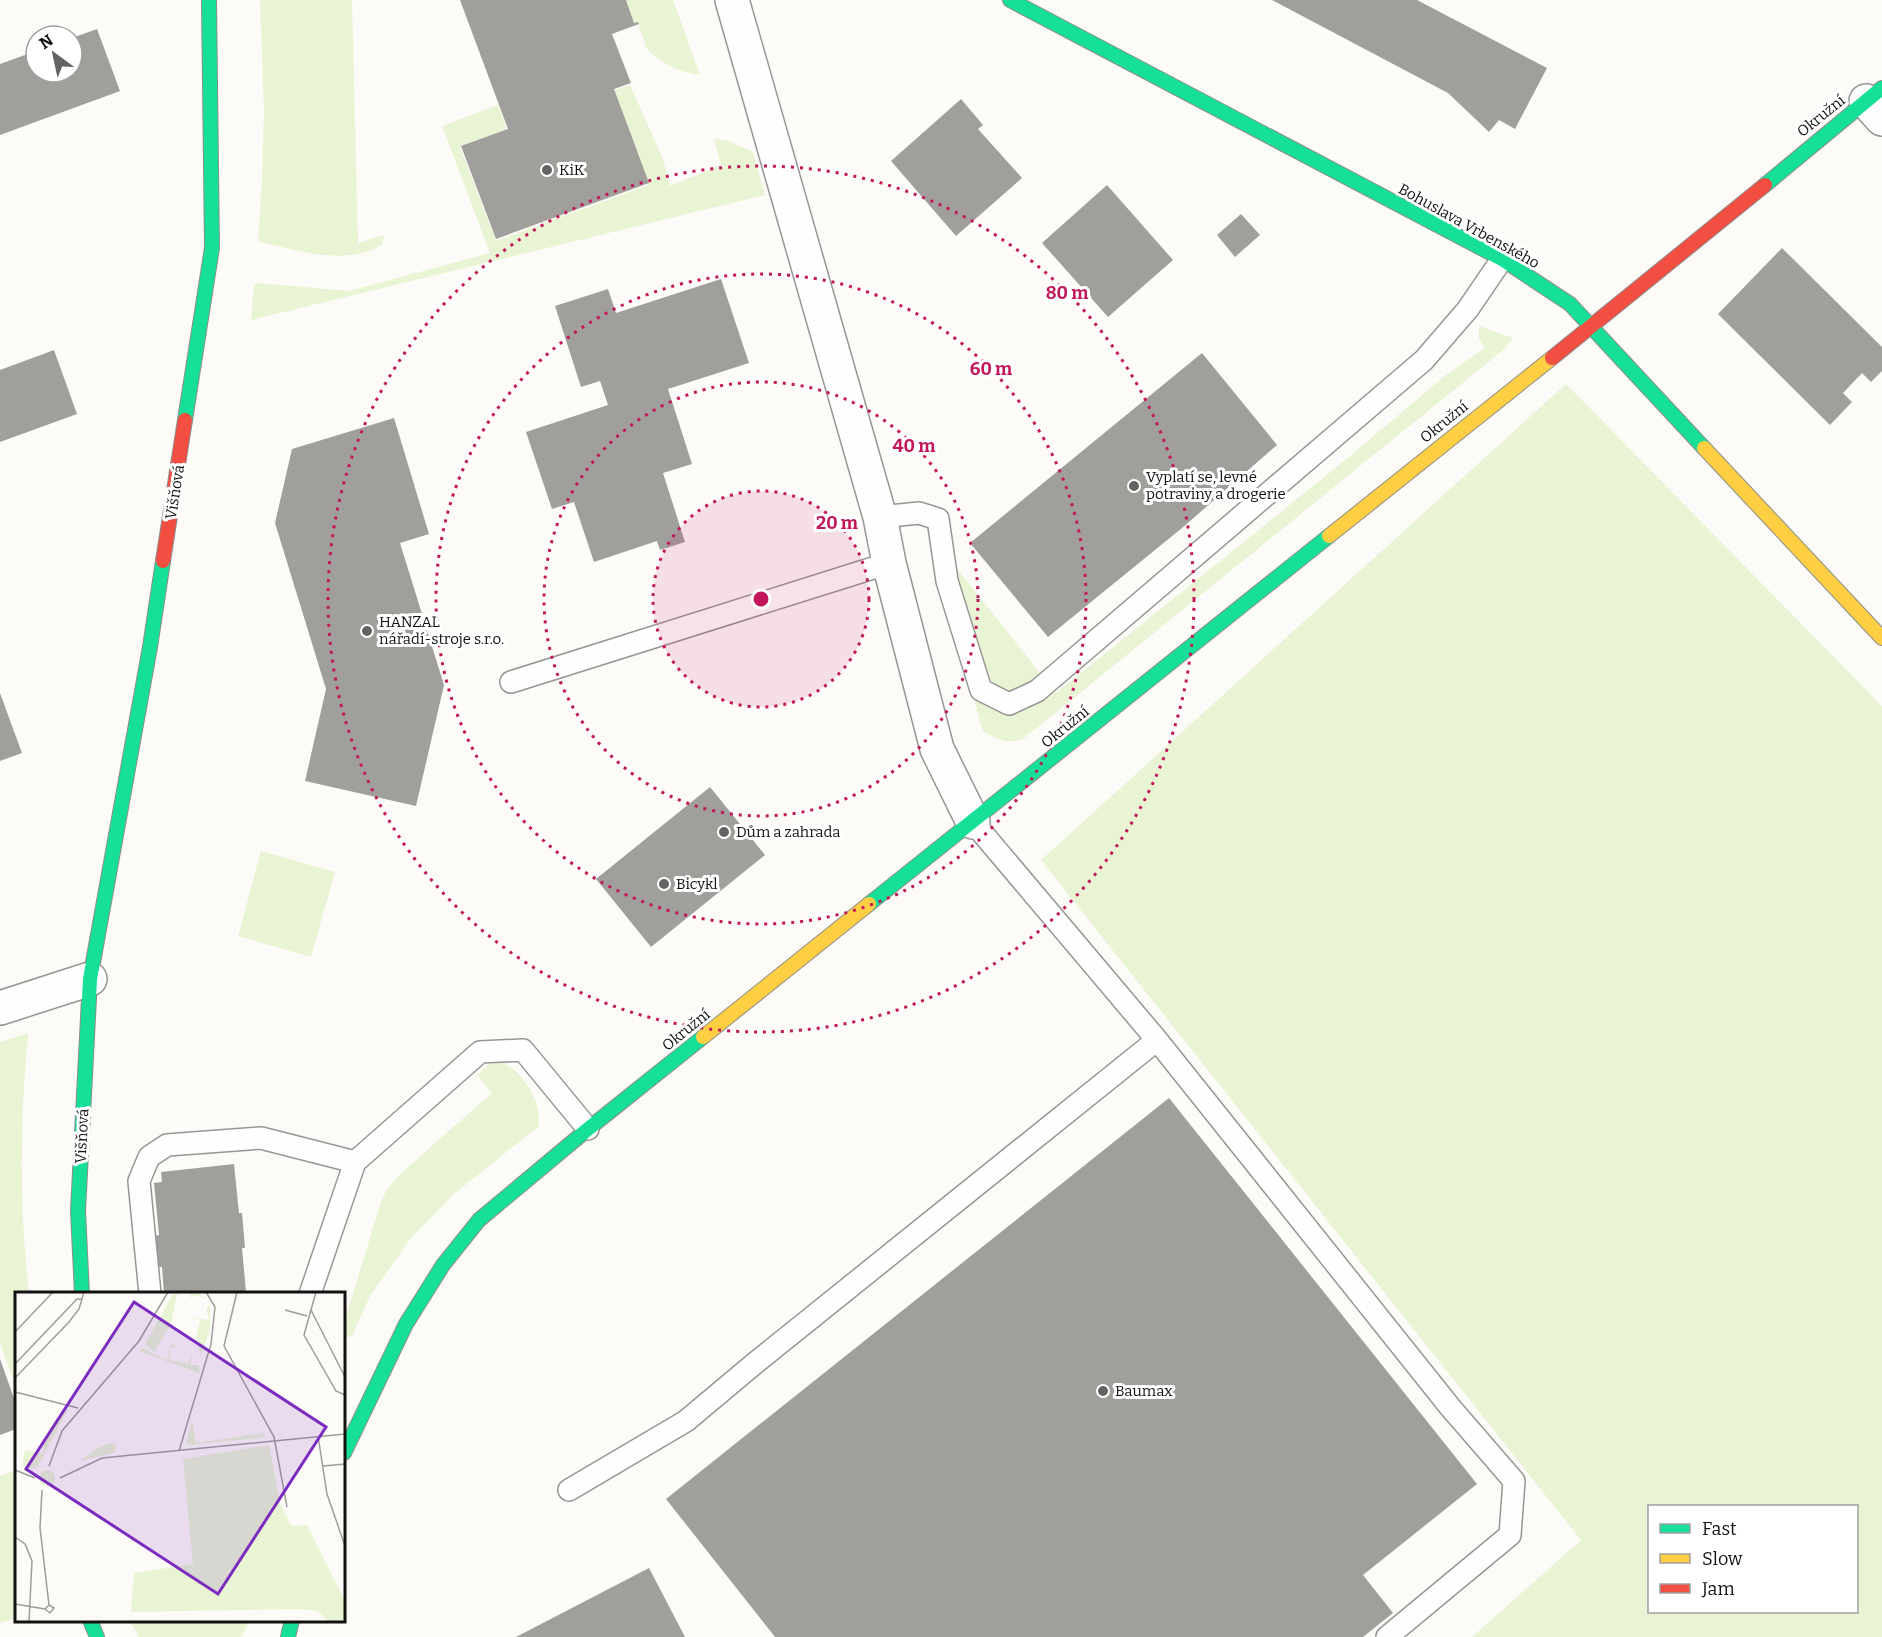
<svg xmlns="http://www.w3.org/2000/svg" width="1882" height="1637" font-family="Bitter,serif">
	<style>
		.green { fill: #e8f4d4; fill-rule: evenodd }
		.building { fill: #a19f9c }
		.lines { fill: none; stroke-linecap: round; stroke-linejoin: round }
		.lane-casing { stroke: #979695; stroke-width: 24 }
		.street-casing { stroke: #979695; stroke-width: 36 }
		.fast-casing { stroke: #8d8d8b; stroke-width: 16 }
		.slow-casing { stroke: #8d8d8b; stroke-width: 16 }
		.jam-casing { stroke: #8d8d8b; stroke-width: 16 }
		.lane { stroke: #fffefe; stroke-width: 21 }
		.street { stroke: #fffefe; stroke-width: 33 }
		.fast { stroke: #16e098; stroke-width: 14 }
		.slow { stroke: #ffcf43; stroke-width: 14 }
		.jam { stroke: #f24e42; stroke-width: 14 }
		.ring { fill: none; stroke: #c2185b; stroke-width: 3; stroke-dasharray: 3 6 }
		.poi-dot { fill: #636362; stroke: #fff; stroke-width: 2 }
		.labels { text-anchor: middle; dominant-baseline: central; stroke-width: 6; stroke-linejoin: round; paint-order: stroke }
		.street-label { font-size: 15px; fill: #111; stroke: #fff }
		.poi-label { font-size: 15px; fill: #111; stroke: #fff; text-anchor: start }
		.inset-road { fill: none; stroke: #9e9d9b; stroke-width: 1.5 }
		.view { fill: #7b2cbf; fill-opacity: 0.15; stroke: #7b2cbf; stroke-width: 3 }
		.inset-edge { fill: none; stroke: #111; stroke-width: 3 }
		.centre { fill: #c2185b; stroke: #fff; stroke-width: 3 }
		.ring-label { font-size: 18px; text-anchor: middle; font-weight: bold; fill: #c2185b; stroke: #fff; stroke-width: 6; stroke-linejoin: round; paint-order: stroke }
	</style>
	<rect width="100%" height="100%" fill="#fcfbf7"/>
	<path class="green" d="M260,0h92l6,243 26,-8 -2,10c-37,21 -80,6 -119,-2l-5,-3 4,-61 2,-69z
		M625,0h48l27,75c-23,-3 -40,-12 -55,-28l1,-1 -8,-22 -4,1z
		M630,85l33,74 7,27 51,-21 -7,-26 12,1 27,12 12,43 -514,125 3,-35 4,-2 91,8 141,-38 -48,-127 56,-21 9,25 -47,17 36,94 152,-56 -35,-94z
		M1479,326l34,12 -11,13 -479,388c-18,5 -24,1 -40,-8l-50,-171 10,-9 113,142 282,-227 108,-91 39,-27 -6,-9z
		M1566,384l316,322v931h-410l109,-97 -540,-680zM1650,1506h206v106h-206z
		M261,851l74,21 -24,85 -73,-21z
		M28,1033c-8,86 -9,175 1,260l-13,1v94l-16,-45v-301z
		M502,1061c22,13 39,39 37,65l-86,69 -42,43 -41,58 -18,40 -8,2v-15l37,-121 6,-13 11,-13 94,-83 -15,-18 13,-12z
		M16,1470v148l-16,5v-147z
		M130,1621h119l-4,9 -5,7h-101z"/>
	<path class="building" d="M460,0h166l8,23 4,-1 1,2 -27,10 19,49 -17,6 35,94 -153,56 -35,-93 47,-17z
		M1272,0h145l130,68 -32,61 -16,-9 -10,12 -41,-39z
		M97,29l23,62 -120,44v-71l36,-13v21h36v-34z
		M961,99l22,26 -5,4 44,49 -66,58 -65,-75z
		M1107,185l66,75 -65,57 -66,-74z
		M1241,214l19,21 -25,22 -18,-22z
		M1782,248l100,99v24l-11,11 -9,-9 -19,20 9,9 -22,23 -112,-111z
		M721,279l28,84 -81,26 24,75 -29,9 22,69 -25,8 -3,-9 -63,21 -20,-60 -22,7 -26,-77 82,-27 -8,-24 -19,6 -26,-81 53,-17 8,24z
		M54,350l23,64 -77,28v-72z
		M1202,353l75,92 -95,83 -134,109 -78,-94z
		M394,418l35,116 -29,9 44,142 -28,121 -111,-25 21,-92 -51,-166 17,-74z
		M0,693l22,60 -22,8z
		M710,787l55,68 -114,92 -55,-68z
		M1169,1098l308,386 -114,91 30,38 -30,24h-588l-109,-138z
		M234,1164l5,49h3l3,35h-3l4,44 -17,2h-65l-2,-27h-4l-3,-31 4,-1 -5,-52 8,-1 -1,-10z
		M0,1359l16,45v25l-16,6z
		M649,1568l36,69h-169z"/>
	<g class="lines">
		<defs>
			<path id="lane" d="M880,517l39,-4 19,6 9,62 34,109 28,14 28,-13 387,-331 44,-51 34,-50
				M511,682l378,-119
				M973,822l184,218
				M150,1294l-11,-113 10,-24 18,-12 94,-7 94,24
				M310,1294l45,-132 125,-110 43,-2 65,79
				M569,1490l117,-69 68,-57 403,-324 293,367 64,74 -4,54 -123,102"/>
			<path id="street" d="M732,0l148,517 9,46 48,186 36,73
				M1866,101l16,18
				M0,1008l90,-29"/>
			<path id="fast" d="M1010,0l492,259 68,45 134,144
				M1765,185l117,-97
				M185,420l27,-172 -3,-248
				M869,904l460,-368
				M82,1294l-4,-83 12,-232 60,-332 13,-86
				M344,1453l62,-129 37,-59 36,-45 109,-91 115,-92
				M90,1620l7,17
				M288,1637l4,-17"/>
			<path id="slow" d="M1704,448l178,190
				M1329,536l223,-178
				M703,1037l166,-133"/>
			<path id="jam" d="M1552,358l213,-173
				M163,561l22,-141"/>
		</defs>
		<use href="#lane" class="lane-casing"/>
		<use href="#street" class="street-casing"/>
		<use href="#fast" class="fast-casing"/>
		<use href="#slow" class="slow-casing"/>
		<use href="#jam" class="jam-casing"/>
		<use href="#lane" class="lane"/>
		<use href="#street" class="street"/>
		<use href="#fast" class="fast"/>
		<use href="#slow" class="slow"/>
		<use href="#jam" class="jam"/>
	</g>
	<circle cx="761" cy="599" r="108" fill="#c2185b" fill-opacity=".12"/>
	<g class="ring">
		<circle cx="761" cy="599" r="108"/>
		<circle cx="761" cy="599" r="217"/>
		<circle cx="761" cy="599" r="325"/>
		<circle cx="761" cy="599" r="433"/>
	</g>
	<g class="poi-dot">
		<circle cx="547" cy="170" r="6"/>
		<circle cx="1134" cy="486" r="6"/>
		<circle cx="367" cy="631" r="6"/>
		<circle cx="724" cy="832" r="6"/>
		<circle cx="664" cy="884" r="6"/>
		<circle cx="1103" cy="1391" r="6"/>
	</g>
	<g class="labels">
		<g class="street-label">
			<text transform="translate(1821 116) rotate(-39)">Okružní</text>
			<text transform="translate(1469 226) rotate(29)">Bohuslava Vrbenského</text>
			<text transform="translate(1444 422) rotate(-39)">Okružní</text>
			<text transform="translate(175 492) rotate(-81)">Višňová</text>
			<text transform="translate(1065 727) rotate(-39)">Okružní</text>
			<text transform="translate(686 1030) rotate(-39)">Okružní</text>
			<text transform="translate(82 1136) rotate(-87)">Višňová</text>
		</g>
		<g class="poi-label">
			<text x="559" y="170">KiK</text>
			<text x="1146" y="477">Vyplatí se, levné<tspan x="1146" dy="17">potraviny a drogerie</tspan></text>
			<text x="379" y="622">HANZAL<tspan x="379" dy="17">nářadí-stroje s.r.o.</tspan></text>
			<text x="736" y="832">Dům a zahrada</text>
			<text x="676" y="884">Bicykl</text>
			<text x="1115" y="1391">Baumax</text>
		</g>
	</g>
	<g transform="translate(15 1292)">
		<rect width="330" height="330" fill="#fcfbf7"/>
		<path d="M159,0h21l6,3 6,5 -12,-5 -5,3 1,-4 -9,-2 -5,3 -6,29 -16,26 3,2 -5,-1 -8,-7zM195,13v24l-9,27 -5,-19 4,-17 -11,-3 20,3 -3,-12zM156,52l7,2 -7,2 -2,12 19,4 5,-12 -3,13h9v8l-60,-22 3,-3 25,12zM49,116l4,1 -30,57 -6,3 -10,-3 3,-16 17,4 4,-20zM177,129l4,22 68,-10 2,4 -76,8 -4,-3zM96,151l5,2 -2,8 -34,8 15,-12zM254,153l11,58 11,23 16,-1 38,76v21h-16l-11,-11 -18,-2 -169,3 3,-39 59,-9 -10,-105zM24 186a8 8 0 1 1 16 0a8 8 0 1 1-16 0Z" fill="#e8f4d4"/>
		<path class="inset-road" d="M222,0l-13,54 50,91 13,70M301,0l-12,43 32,56 9,4M270,18l22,6M296,18l34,67M0,40l38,-40M0,72l62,-65h5M0,86l54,-56 10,-13 5,-17M0,100l63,16M303,144l9,58 18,52M164,159l32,-107 4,-37 -9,-15M34,174l13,-35 77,-90 29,-49M308,174l22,-2M0,178l20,8M45,186l42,-20 243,-24M27,198l-2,38 9,77 -4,4 5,4 4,-5 -5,-3M0,245l10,7 7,17 -3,61M0,312l30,5"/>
		<path class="view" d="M119,10l192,125 -108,167 -192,-125z"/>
		<rect width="330" height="330" class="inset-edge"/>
	</g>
	<circle cx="761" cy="599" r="9" class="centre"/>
	<g class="ring-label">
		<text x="1067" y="299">80 m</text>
		<text x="991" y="375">60 m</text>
		<text x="914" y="452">40 m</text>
		<text x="837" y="529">20 m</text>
	</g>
	<rect x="1648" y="1505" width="210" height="108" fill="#ffffff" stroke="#a0a0a0" stroke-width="1.5"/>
	<rect x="1660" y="1524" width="30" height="9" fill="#16e098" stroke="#a0a0a0" stroke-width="1.5"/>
	<text x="1702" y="1535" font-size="18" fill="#111111">Fast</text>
	<rect x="1660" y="1554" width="30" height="9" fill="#ffcf43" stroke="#a0a0a0" stroke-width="1.5"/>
	<text x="1702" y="1565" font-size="18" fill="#111111">Slow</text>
	<rect x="1660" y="1584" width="30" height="9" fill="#f24e42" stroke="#a0a0a0" stroke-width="1.5"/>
	<text x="1702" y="1595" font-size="18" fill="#111111">Jam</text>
	<g transform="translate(54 54) rotate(327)"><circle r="28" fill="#ffffff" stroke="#a0a0a0" stroke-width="1.5"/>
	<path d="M0-4.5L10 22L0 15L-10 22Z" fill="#636362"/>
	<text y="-9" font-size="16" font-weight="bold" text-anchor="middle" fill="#111111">N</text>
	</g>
</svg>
